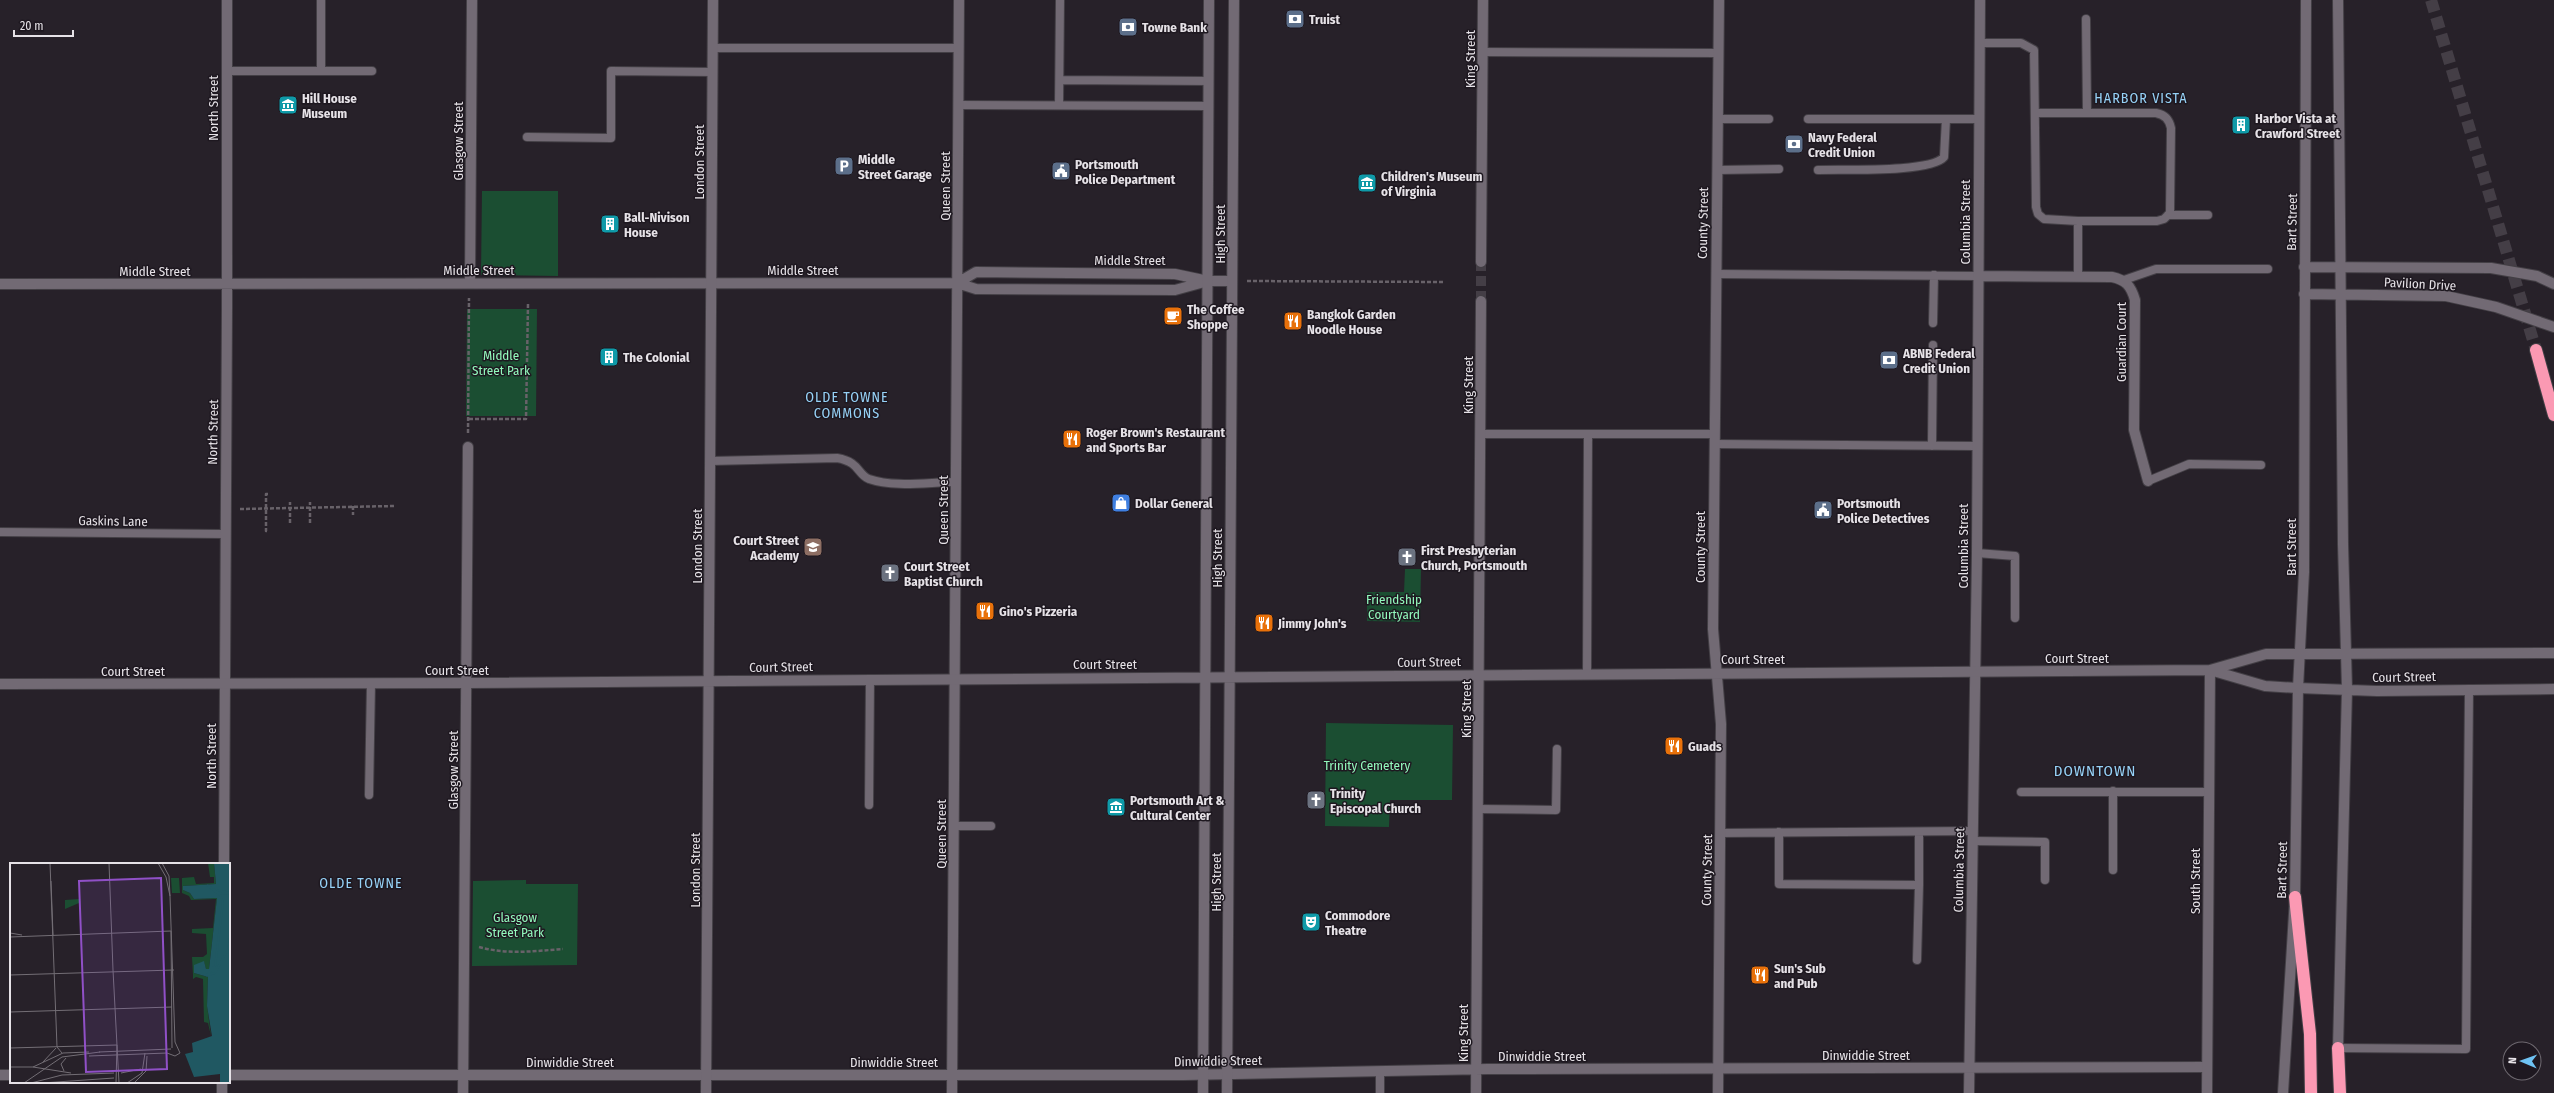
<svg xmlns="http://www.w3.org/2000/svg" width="2554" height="1093" font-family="'Fira Sans Condensed',sans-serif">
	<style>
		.green { fill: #1b4e32 }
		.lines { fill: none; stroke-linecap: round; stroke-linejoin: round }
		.street-tunnel { stroke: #443e46; stroke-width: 10; stroke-dasharray: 10 5; stroke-linecap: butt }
		.highway-tunnel { stroke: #443e46; stroke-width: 12; stroke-dasharray: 12 6; stroke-linecap: butt }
		.lane-casing { stroke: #433f45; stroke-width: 10 }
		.street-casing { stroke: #433f45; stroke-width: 12 }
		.secondary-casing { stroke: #433f45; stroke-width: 12 }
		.highway-casing { stroke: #433f45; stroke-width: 14 }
		.path { stroke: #686269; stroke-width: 2.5; stroke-dasharray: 4 2; stroke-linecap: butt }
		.lane { stroke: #726a74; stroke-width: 8 }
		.street { stroke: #726a74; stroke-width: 10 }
		.secondary { stroke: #726a74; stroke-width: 10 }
		.highway { stroke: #fb99b3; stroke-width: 12 }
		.labels { text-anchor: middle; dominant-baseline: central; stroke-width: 3; stroke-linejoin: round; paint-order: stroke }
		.poi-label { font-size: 13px; font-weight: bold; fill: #e6e2e7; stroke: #1e1820; text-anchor: start }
		.street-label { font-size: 13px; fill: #e6e2e7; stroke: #1e1820 }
		.park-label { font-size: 13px; fill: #92f9bc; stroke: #1e1820 }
		.neighbourhood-label { font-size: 14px; letter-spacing: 1px; fill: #96d2f7; stroke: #1e1820 }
		.quarter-label { font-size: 15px; letter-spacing: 1px; fill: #96d2f7; stroke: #1e1820 }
		.inset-river { fill: none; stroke: #205862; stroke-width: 2 }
		.inset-road { fill: none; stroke: #736e75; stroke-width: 1 }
		.view { fill: #9050c7; fill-opacity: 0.15; stroke: #9050c7; stroke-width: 2 }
		.inset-edge { fill: none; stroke: #e6e2e7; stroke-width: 2 }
	</style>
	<rect width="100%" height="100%" fill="#272129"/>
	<path class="green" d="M482,191h76v85l-77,-1z
		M467,309h70l-1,107h-70z
		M1405,569h16l-1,53 -53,-1v-29h37z
		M1326,723l127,2 -1,75h-62l-1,27 -64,-1z
		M526,880v4h52l-1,81 -105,1 1,-85z"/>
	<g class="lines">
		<path class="street-tunnel" d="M1481,301v-39"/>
		<path class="highway-tunnel" d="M2431,0l105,350"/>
		<defs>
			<path id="lane" d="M2086,19l1,94
				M1980,43h41l13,7 2,157 2,7 6,5 34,2v55
				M713,48h246
				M1483,52l235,1
				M226,71h146
				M321,71v-71
				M1060,80l149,1
				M958,105l251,1
				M1059,105l1,-105
				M2036,113h120c9,2 13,6 15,15l-1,85 -6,6 -7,2h-79
				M1717,119h52
				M1808,119h171
				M527,137l84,1v-67l102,1
				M1717,170l62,-1
				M1818,170c24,-1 113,3 126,-13l2,-38
				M2168,215h40
				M1716,274l262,2
				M2124,280l32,-11h112
				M1933,323l1,-48
				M1480,434h235
				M1714,444l262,2
				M1932,446l1,-101
				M710,461l127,-3c23,4 20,16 32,21 26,9 60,3 87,3
				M2148,481l41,-17 72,1
				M0,532l225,2
				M1977,553l38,3v62
				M1587,673l1,-239
				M2021,792h188
				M369,795l2,-112
				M869,805l1,-126
				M1478,809l78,1 1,-61
				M954,826h37
				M1779,832v52l140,1v-53
				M1720,833l253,-2
				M1973,841l72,1v38
				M2113,870v-79
				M1917,960l2,-75
				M2338,1048l128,1 3,-360
				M1380,1093v-22"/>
			<path id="street" d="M1481,262l2,-262
				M1978,276l134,1c14,3 19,9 23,23l-1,130 14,51
				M470,283l2,-283
				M957,283l19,-11 199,2 33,7h24
				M0,284l957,-1 19,6 199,1 33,-9
				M224,864l3,-555v-309
				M0,1075h11
				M229,1075h955l304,-6 719,-2
				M222,1093v-11
				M463,1093l5,-646
				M952,1093l7,-1093
				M1476,1093l5,-792
				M1969,1093l8,-540 3,-553"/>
			<path id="secondary" d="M2304,267l187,1 46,8 17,8
				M2304,294l142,2 50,11 58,20
				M2210,670l55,16 33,2 79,3 177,-2
				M0,684l466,-1 1744,-13 56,-16 288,-1
				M2338,1048l9,-359 -4,-145 -5,-544
				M706,1093l7,-1093
				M1203,1093l6,-1093
				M1227,1093l7,-1093
				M1718,1093l3,-369 -8,-95 6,-629
				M2207,1093l3,-423
				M2283,1093l12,-196 3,-209 6,-116 2,-572"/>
			<path id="highway" d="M2536,350l18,65
				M2295,897l15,137 1,59
				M2338,1048l2,45"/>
		</defs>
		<use href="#lane" class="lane-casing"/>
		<use href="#street" class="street-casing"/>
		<use href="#secondary" class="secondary-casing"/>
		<use href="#highway" class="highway-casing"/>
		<path class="path" d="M1247,281l197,1
			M469,419h57l2,-115
			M468,433l1,-135
			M268,494h-2v37h2
			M353,506v9
			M240,509l155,-3
			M290,523v-21
			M310,523v-21
			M479,947c29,8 55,4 84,2"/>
		<use href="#lane" class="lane"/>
		<use href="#street" class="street"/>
		<use href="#secondary" class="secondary"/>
		<use href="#highway" class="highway"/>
	</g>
	<defs>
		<symbol id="bank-square" viewBox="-11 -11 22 22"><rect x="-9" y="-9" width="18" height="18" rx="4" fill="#5c6f8a" stroke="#1e1820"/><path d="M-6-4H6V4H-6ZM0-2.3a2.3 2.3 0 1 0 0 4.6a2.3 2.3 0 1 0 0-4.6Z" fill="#fff"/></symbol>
		<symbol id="museum-square" viewBox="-11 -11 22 22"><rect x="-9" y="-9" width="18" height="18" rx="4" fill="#0f9aa8" stroke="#1e1820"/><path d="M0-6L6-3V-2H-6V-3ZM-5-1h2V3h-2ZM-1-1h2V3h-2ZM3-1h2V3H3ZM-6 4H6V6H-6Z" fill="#fff"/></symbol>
		<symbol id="building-square" viewBox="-11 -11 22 22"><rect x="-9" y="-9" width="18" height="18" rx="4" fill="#0f9aa8" stroke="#1e1820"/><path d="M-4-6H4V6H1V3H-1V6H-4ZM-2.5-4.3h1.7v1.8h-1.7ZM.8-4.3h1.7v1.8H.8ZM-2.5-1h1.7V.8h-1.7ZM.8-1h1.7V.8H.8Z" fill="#fff"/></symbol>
		<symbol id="parking-square" viewBox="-11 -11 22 22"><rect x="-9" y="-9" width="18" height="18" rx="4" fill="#5c6f8a" stroke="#1e1820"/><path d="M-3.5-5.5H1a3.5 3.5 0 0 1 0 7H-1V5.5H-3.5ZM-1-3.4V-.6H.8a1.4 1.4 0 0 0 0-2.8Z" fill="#fff"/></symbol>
		<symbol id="civic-square" viewBox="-11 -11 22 22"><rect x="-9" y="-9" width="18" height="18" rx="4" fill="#5c6f8a" stroke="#1e1820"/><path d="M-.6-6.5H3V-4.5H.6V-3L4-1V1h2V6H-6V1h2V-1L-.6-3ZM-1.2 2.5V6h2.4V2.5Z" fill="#fff"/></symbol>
		<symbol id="cafe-square" viewBox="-11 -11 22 22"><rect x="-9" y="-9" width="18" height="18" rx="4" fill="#e8710a" stroke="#1e1820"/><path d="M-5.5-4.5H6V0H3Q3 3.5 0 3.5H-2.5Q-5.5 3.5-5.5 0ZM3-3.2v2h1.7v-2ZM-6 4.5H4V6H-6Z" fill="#fff"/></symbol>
		<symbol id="restaurant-square" viewBox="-11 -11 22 22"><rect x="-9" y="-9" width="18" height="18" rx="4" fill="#e8710a" stroke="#1e1820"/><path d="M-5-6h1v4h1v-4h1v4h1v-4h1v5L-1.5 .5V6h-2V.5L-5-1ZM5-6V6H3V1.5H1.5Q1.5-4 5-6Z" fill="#fff"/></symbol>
		<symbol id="shop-square" viewBox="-11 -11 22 22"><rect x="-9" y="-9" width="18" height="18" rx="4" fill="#3f7fe0" stroke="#1e1820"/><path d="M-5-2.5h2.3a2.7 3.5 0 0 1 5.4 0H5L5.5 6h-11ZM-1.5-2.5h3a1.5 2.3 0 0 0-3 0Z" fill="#fff"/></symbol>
		<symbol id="school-square" viewBox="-11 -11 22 22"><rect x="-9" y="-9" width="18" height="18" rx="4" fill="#8d6e63" stroke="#1e1820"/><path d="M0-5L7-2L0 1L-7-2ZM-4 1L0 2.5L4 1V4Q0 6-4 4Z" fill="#fff"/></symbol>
		<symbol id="church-square" viewBox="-11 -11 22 22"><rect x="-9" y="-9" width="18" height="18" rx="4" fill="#6b7280" stroke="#1e1820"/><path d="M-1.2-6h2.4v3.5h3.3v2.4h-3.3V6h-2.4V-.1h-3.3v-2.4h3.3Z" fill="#fff"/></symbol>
		<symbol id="theatre-square" viewBox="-11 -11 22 22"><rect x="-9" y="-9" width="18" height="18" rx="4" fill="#0f9aa8" stroke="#1e1820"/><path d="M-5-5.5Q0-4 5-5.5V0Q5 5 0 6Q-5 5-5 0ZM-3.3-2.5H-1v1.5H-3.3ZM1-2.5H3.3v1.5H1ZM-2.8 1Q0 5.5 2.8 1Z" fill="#fff"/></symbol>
	</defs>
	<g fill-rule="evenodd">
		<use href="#bank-square" x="1284" y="8" width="22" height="22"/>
		<use href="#bank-square" x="1117" y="16" width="22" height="22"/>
		<use href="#museum-square" x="277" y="94" width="22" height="22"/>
		<use href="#building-square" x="2230" y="114" width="22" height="22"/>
		<use href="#bank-square" x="1783" y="133" width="22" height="22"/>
		<use href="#parking-square" x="833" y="155" width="22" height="22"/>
		<use href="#civic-square" x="1050" y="160" width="22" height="22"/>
		<use href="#museum-square" x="1356" y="172" width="22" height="22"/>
		<use href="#building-square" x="599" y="213" width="22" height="22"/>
		<use href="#cafe-square" x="1162" y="305" width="22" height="22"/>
		<use href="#restaurant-square" x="1282" y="310" width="22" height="22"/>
		<use href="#building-square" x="598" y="346" width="22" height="22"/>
		<use href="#bank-square" x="1878" y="349" width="22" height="22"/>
		<use href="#restaurant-square" x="1061" y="428" width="22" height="22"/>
		<use href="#shop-square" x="1110" y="492" width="22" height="22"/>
		<use href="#civic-square" x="1812" y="499" width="22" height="22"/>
		<use href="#school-square" x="802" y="536" width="22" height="22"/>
		<use href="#church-square" x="1396" y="546" width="22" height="22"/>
		<use href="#church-square" x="879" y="562" width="22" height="22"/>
		<use href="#restaurant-square" x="974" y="600" width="22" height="22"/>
		<use href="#restaurant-square" x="1253" y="612" width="22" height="22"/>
		<use href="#restaurant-square" x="1663" y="735" width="22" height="22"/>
		<use href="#church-square" x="1305" y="789" width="22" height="22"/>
		<use href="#museum-square" x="1105" y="796" width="22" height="22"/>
		<use href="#theatre-square" x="1300" y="911" width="22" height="22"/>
		<use href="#restaurant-square" x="1749" y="964" width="22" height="22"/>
	</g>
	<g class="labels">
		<g class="poi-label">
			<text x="1309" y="19">Truist</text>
			<text x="1142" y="27">Towne Bank</text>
			<text x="302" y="98">Hill House<tspan x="302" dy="15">Museum</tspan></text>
			<text x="2255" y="118">Harbor Vista at<tspan x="2255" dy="15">Crawford Street</tspan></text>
			<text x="1808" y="137">Navy Federal<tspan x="1808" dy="15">Credit Union</tspan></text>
			<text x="858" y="159">Middle<tspan x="858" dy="15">Street Garage</tspan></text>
			<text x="1075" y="164">Portsmouth<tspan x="1075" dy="15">Police Department</tspan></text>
			<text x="1381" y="176">Children's Museum<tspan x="1381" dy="15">of Virginia</tspan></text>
			<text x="624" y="217">Ball-Nivison<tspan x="624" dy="15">House</tspan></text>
			<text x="1187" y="309">The Coffee<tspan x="1187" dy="15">Shoppe</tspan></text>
			<text x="1307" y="314">Bangkok Garden<tspan x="1307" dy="15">Noodle House</tspan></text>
			<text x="1903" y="353">ABNB Federal<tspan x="1903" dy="15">Credit Union</tspan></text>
			<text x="623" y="357">The Colonial</text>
			<text x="1086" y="432">Roger Brown's Restaurant<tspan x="1086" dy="15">and Sports Bar</tspan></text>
			<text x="1135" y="503">Dollar General</text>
			<text x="1837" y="503">Portsmouth<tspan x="1837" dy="15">Police Detectives</tspan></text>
			<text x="799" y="540" text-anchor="end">Court Street<tspan x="799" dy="15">Academy</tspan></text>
			<text x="1421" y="550">First Presbyterian<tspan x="1421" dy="15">Church, Portsmouth</tspan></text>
			<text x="904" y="566">Court Street<tspan x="904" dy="15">Baptist Church</tspan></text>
			<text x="999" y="611">Gino's Pizzeria</text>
			<text x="1278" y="623">Jimmy John's</text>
			<text x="1688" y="746">Guads</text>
			<text x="1330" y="793">Trinity<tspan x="1330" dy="15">Episcopal Church</tspan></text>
			<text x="1130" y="800">Portsmouth Art &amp;<tspan x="1130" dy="15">Cultural Center</tspan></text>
			<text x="1325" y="915">Commodore<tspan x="1325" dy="15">Theatre</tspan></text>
			<text x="1774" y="968">Sun's Sub<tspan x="1774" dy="15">and Pub</tspan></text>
		</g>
		<g class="street-label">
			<text transform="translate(1470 59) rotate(-90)">King Street</text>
			<text transform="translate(213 108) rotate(-90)">North Street</text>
			<text transform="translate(458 141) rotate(-90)">Glasgow Street</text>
			<text transform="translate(699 162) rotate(-90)">London Street</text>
			<text transform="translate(945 186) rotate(-90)">Queen Street</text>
			<text transform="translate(1965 222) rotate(-90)">Columbia Street</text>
			<text transform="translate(2292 222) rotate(-89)">Bart Street</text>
			<text transform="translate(1703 223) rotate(-89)">County Street</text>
			<text transform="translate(1220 234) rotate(-90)">High Street</text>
			<text x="1130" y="260">Middle Street</text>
			<text x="479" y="270">Middle Street</text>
			<text x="803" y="270">Middle Street</text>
			<text x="155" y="271">Middle Street</text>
			<text transform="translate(2420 284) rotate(3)">Pavilion Drive</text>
			<text transform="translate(2121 342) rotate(-90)">Guardian Court</text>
			<text transform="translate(1468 385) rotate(-90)">King Street</text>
			<text transform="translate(213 432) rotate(-89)">North Street</text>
			<text transform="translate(943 510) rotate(-90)">Queen Street</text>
			<text transform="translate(113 521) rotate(1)">Gaskins Lane</text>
			<text transform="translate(697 546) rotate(-90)">London Street</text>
			<text transform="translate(1963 546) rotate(-90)">Columbia Street</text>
			<text transform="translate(1700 547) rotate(-90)">County Street</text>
			<text transform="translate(2291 547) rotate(-90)">Bart Street</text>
			<text transform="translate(1217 558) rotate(-90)">High Street</text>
			<text x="2077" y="658">Court Street</text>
			<text x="1753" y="659">Court Street</text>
			<text transform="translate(1429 662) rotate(-1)">Court Street</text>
			<text x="1105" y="664">Court Street</text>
			<text transform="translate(781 667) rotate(-1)">Court Street</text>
			<text x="457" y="670">Court Street</text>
			<text x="133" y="671">Court Street</text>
			<text transform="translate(2404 677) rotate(-1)">Court Street</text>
			<text transform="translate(1466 709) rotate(-90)">King Street</text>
			<text transform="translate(211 756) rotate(-90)">North Street</text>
			<text transform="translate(453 770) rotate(-90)">Glasgow Street</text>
			<text transform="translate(941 834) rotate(-90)">Queen Street</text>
			<text transform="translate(695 870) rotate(-90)">London Street</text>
			<text transform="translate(1707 870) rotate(-89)">County Street</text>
			<text transform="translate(1959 870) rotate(-89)">Columbia Street</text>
			<text transform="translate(2282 870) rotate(-89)">Bart Street</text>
			<text transform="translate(2195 881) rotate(-90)">South Street</text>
			<text transform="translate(1216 882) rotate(-90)">High Street</text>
			<text transform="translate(1463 1033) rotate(-90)">King Street</text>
			<text x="1866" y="1055">Dinwiddie Street</text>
			<text x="1542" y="1056">Dinwiddie Street</text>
			<text transform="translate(1218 1061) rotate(-1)">Dinwiddie Street</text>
			<text x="570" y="1062">Dinwiddie Street</text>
			<text x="894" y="1062">Dinwiddie Street</text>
		</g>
		<g class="park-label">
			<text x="501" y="355">Middle<tspan x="501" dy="15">Street Park</tspan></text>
			<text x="1394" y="599">Friendship<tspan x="1394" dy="15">Courtyard</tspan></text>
			<text x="1367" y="765">Trinity Cemetery</text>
			<text x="515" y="917">Glasgow<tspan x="515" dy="15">Street Park</tspan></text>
		</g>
		<g class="neighbourhood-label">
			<text x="2141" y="98">HARBOR VISTA</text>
			<text x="847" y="397">OLDE TOWNE<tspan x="847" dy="16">COMMONS</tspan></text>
			<text x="361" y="883">OLDE TOWNE</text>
		</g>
		<g class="quarter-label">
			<text x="2095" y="771">DOWNTOWN</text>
		</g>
	</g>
	<g transform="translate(10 863)">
		<rect width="220" height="220" fill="#272129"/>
		<path d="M198,0h6l2,21 -33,2v4l7,3 4,6 23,-1 -8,71h-3l-2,-7 -10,11 14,4 -1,28 4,31 -3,-13 -4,-1 -1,-43 -7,-2 -3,2v-4l-1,-18h11l4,-3 -1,-20 -14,-1v-4l21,-1 3,-29 -25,1 -2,-4 -7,-3v-15l12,-1 2,7 18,-1v-6h-4zM161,15h8l1,15h-8zM69,36v4l-14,6v-9z" fill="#1b4e32"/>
		<path d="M204,0h16v220h-10v-9l-26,3 -9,-23 8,-2 -1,-9 20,-7 -5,-30 1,-29 -14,-4v-8l10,-4 2,8h3l8,-71 -23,1 -4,-6 -7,-3v-4l33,-2z" fill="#205862"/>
		<path class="inset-river" d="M203,26l6,4 11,1M207,27l13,3M198,112l7,-2 13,-24 2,-11M196,113l9,-10 8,-64 -3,-7 -13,-10"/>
		<path class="inset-road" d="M40,0l7,184 5,6M99,0l4,107M152,0l7,13 1,20M41,18l2,54M161,68l1,117M0,70l12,2M0,74l161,-6M103,107l6,113M0,112l164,-5M0,149l162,-5M0,185l107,-3M89,189l72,-3M79,193l78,-3 8,3 5,-3 -5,-11 -5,-146 -4,-19 -8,-14M33,199l13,-14M0,204h23l30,-14 26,-1M23,204l38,6M54,208l-3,-7 5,-6M111,210l20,-4M14,220l38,-26 38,-5M21,220l31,-8 52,-2M32,220l72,-5M106,220l1,-38M117,220l15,-10 3,-20M124,220l12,-12 1,-15"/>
		<path class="view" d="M151,15l6,191 -81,3 -7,-191z"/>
		<rect width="220" height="220" class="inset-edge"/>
	</g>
	<g transform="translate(2522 1061) rotate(272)"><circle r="19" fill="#1e1820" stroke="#6e6970"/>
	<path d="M0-3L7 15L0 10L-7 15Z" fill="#6ec2f3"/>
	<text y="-6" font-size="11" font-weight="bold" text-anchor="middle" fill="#e6e2e7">N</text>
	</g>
	<path d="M14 30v6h59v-6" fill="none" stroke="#e6e2e7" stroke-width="2"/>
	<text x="20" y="30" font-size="12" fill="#e6e2e7" stroke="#1e1820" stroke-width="3" paint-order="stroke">20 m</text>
</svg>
